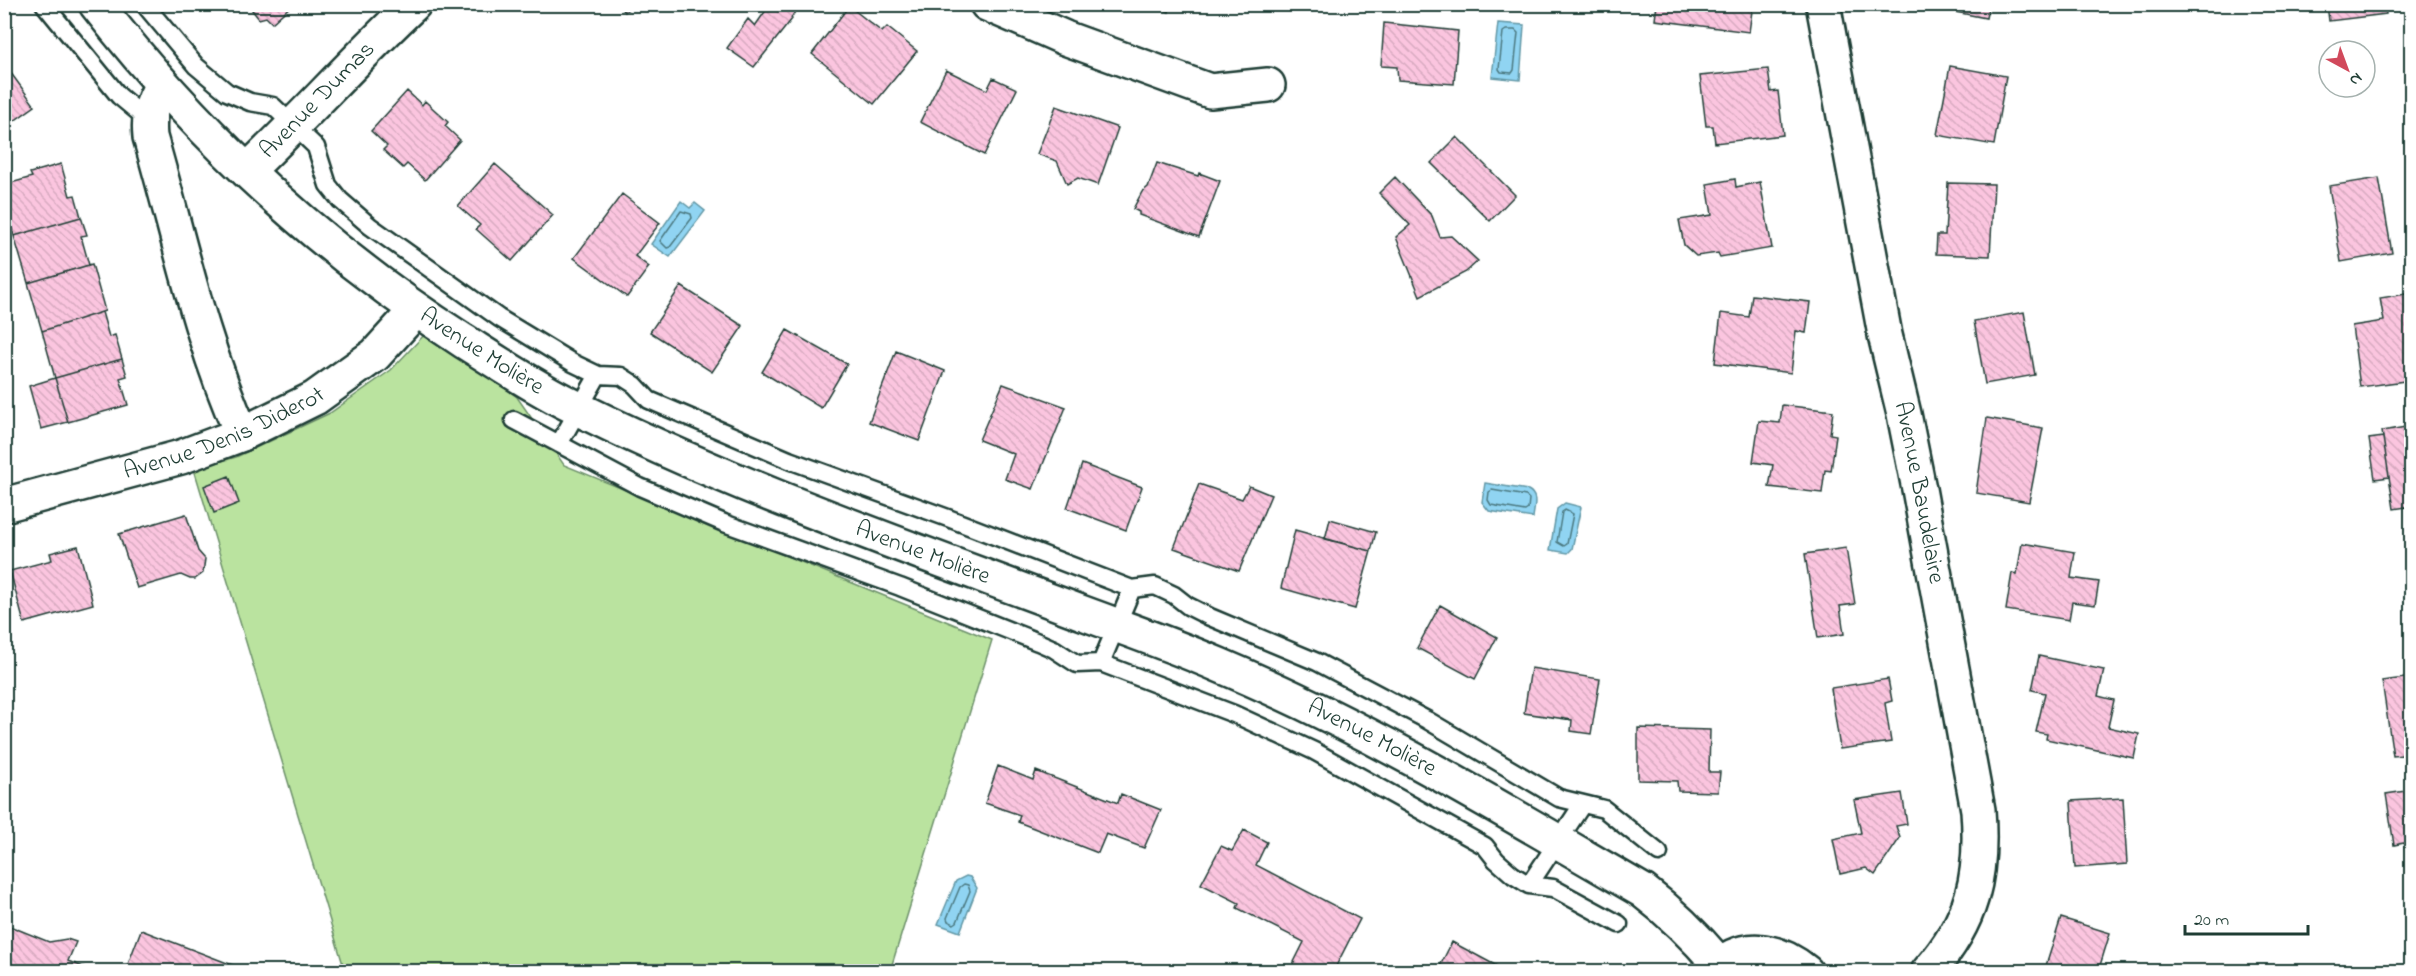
<svg xmlns="http://www.w3.org/2000/svg" width="2416" height="976" font-family="'Indie Flower',sans-serif">
	<style>
		.green { fill: #bae39f; stroke: #6c906a; stroke-width: 1.5 }
		.water { fill: #90d4f2; stroke: #6398a6; stroke-width: 1.5 }
		.lines { fill: none; stroke-linecap: round; stroke-linejoin: round }
		.shore { stroke: #4c7980; stroke-width: 1.5 }
		.building { fill: url(#building-back-hatch); stroke: #1f3d34; stroke-width: 1.5 }
		.service-casing { stroke: #1f3d34; stroke-width: 21 }
		.minor-casing { stroke: #1f3d34; stroke-width: 38 }
		.service { stroke: #fff; stroke-width: 16 }
		.minor { stroke: #fff; stroke-width: 33 }
		.labels { text-anchor: middle; dominant-baseline: central; stroke-width: 4.5; stroke-linejoin: round; paint-order: stroke }
		.street-label { font-size: 24px; fill: #1f3d34; stroke: #fff }
	</style>
	<defs>
		<pattern id="building-back-hatch" width="6" height="6" patternUnits="userSpaceOnUse" patternTransform="scale(1.5)"><rect width="6" height="6" fill="#fbc5df"/><path d="M-1 5l2 2M0 0l6 6M5-1l2 2" fill="none" stroke="#d7aac0"/></pattern>
	</defs>
	<rect width="100%" height="100%" fill="#fff"/>
	<filter id="ink" filterUnits="userSpaceOnUse"><feTurbulence type="fractalNoise" baseFrequency=".0167" numOctaves="2"/><feDisplacementMap in="SourceGraphic" scale="12" xChannelSelector="R" yChannelSelector="G"/><feConvolveMatrix kernelMatrix="1 2 1 2 8 2 1 2 1" color-interpolation-filters="sRGB"/></filter>
	<g filter="url(#ink)">
		<path class="green" d="M427,332l90,65 47,68 428,175 -102,331h-545l-151,-502 42,-12 94,-44 61,-43z"/>
		<path class="water" d="M1498,23l26,2 -4,55 -28,-3z
			M681,201l9,7 5,-5 10,8 -35,46 -19,-13z
			M1485,483l43,7c11,6 6,17 5,28l-44,-7 -7,-9z
			M1565,503l16,4 -9,42 -4,4 -18,-3 7,-41z
			M966,876l4,1 7,11 -17,44 -22,-8 18,-43z"/>
		<g class="lines">
			<path class="shore" d="M1506,30h9l3,3 -4,37 -2,3 -11,-1 -2,-3 4,-37z
				M681,211l10,3 1,4 -22,29 -3,1 -7,-7z
				M1492,490l34,6 3,3 -1,10 -3,2 -34,-6 -3,-5 1,-8z
				M1565,510l8,4 -6,30 -3,2 -7,-4 5,-30z
				M964,884l4,1 2,6 -13,31 -3,2 -6,-3 -1,-3 13,-31z"/>
		</g>
		<path class="building" d="M254,4h39l-21,19 -6,-6 -7,2 -7,-9z
			M618,4h15l-8,8z
			M768,4h32l-9,14 1,1 -38,48 -27,-19 21,-29 7,7 14,-20z
			M1149,4h23l-3,8z
			M1657,4h96l-4,28 -94,-12z
			M1930,4h59l-3,14 -56,-11z
			M2327,4h58l1,10 -57,7z
			M849,6l33,26 5,-5 30,24 -43,53 -62,-50z
			M1384,23l74,8 -4,53 -56,-4 -1,-13 -16,-1z
			M5,65l30,41 -31,22v-62z
			M1950,66l56,10 -12,69 -57,-10z
			M1768,69l3,23 7,-1 5,44 -68,8 -2,-17h-7l-6,-50z
			M946,70l41,20 6,-12 24,11 -33,66 -64,-33z
			M407,91l15,14 3,-4 23,21 -3,4 15,14 -35,40 -18,-16 -4,4 -20,-18 4,-4 -16,-15z
			M1056,106l62,22 -20,57 -20,-7 -11,6 -10,-23 -20,-7z
			M1457,137l58,58 -25,26 -59,-58z
			M1157,163l41,13 1,-3 21,8 -21,56 -60,-22v-3l-6,-3 9,-17 6,-5z
			M61,164l9,32 5,-1 6,22 -67,19 -10,-32v-19l28,-8 -2,-4z
			M495,164l58,51 -41,46 -36,-32 4,-4 -22,-19z
			M1395,177l37,39 8,21 11,-1 27,25 -12,11 -46,24 -24,-59 14,-12 -31,-32z
			M2379,178l13,75 -51,9 -12,-76z
			M1735,179l1,8 24,-5 12,66 -52,9 -2,-4 -22,3 -12,-11 -5,-25 33,-5 -5,-31z
			M1948,183l46,1 -4,72 -54,-2 1,-19h8z
			M622,194l38,29 -25,33 14,11 -22,30 -53,-39z
			M81,217l6,18 -6,1 8,29 -61,18 -14,-47z
			M92,264l13,47 -63,20 -14,-48z
			M681,286l62,40 -31,46 -62,-40z
			M2412,293v87l-52,7 -8,-61 32,-5 -4,-23z
			M1752,295l58,7 -4,31 -10,-2 -5,42 -76,-10 6,-50 28,4z
			M102,312l7,25 6,-2 7,24 -67,19 -13,-47z
			M2024,312l11,63 -50,9 -11,-63z
			M787,330l60,34 -26,44 -59,-36z
			M896,351l49,20 -26,70 -50,-19z
			M122,359l5,17 -7,2 8,27 -60,17 -13,-44z
			M55,378l13,44 -27,7 -12,-43z
			M1003,384l63,23 -33,82 -28,-10 9,-25 -35,-14z
			M1782,405l51,6 -3,23 6,1 -5,36 -6,-1 -3,23 -53,-6 4,-22 -20,-3 6,-41 21,2z
			M1987,418l56,10 -14,74 -53,-9z
			M2412,426v80l-18,3 -12,-78z
			M2383,437l6,40 -14,2 -6,-40z
			M1082,464l60,23 -16,43 -59,-22z
			M229,476l10,27 -25,10 -10,-27z
			M1199,484l43,15 7,-13 22,9 -32,76 -65,-23z
			M186,514l12,37 7,8 -2,14 -8,6h-5l-9,-4 -44,13 -18,-54z
			M1330,519l46,13 -5,19 -46,-12z
			M1295,530l76,21 -16,58 -74,-21z
			M2022,543l53,9 -4,26 28,4 -4,23 -23,-3 -3,18 -63,-10 6,-37 5,1z
			M78,546l15,58 -69,19 -14,-52 42,-11 -2,-7z
			M1846,548l9,56 -15,2 4,28 -26,4 -13,-84z
			M1440,605l57,32 -22,42 -58,-31z
			M2039,656l65,14 -6,26 16,4 -6,27 31,7 -5,24 -88,-19 1,-5 -11,-2 9,-39 -13,-3z
			M1531,668l69,11 -9,55 -20,-3 1,-11 -48,-7z
			M2412,677v77l-19,2 -11,-75z
			M1888,679l4,22 -7,2 6,39 -51,7 -9,-61z
			M1638,728l72,2 -1,42h11l-2,20 -40,-1 -1,-10 -39,-1z
			M998,766l35,14 3,-9 82,32 3,-9 40,16 -17,38 -38,-14 -8,19 -80,-31 2,-7 -35,-12z
			M2412,790v79h-3l-5,-26 -10,2 -8,-51z
			M1902,793l5,31 -11,2 4,12 -25,37 -9,-7 -26,6 -7,-35 28,-6 -7,-33z
			M2123,798l4,66 -52,4 -4,-67z
			M1244,830l23,12 -11,23 104,54 -27,53h-44l15,-30 -67,-34 2,-5 -38,-19 20,-38 11,5z
			M2061,918l49,15 -12,39h-54z
			M7,925l42,17 18,-3 9,3 -8,19 20,8 -1,3h-83v-41z
			M141,930l94,36 -2,6h-108z
			M1452,942l56,30h-71z"/>
		<g class="lines">
			<defs>
				<path id="service" d="M44,4l75,92 29,24
					M144,4l52,62 31,26 23,10 23,4 43,41 12,38 12,15 30,26 129,92 74,45 25,12 23,1 14,9 14,15 140,60 159,58 184,71 23,-3 19,9 14,11 22,11 107,45 110,58 132,78 45,11 55,44
					M514,420l126,67 84,36 176,64 138,55 16,7 23,15 24,-1 133,51 80,37 171,95 11,14 17,15 16,10 24,3 66,36
					M559,444l39,-69
					M1101,663l31,-74
					M1529,885l53,-80"/>
				<g id="minor">
					<path id="s1" d="M96,4c102,131 226,246 366,336 33,21 66,43 101,61 167,85 345,146 520,212 46,17 92,33 136,52 148,62 286,146 424,226 29,22 53,46 76,73"/>
					<path d="M987,4l78,34 145,53 58,-6"/>
					<path id="s2" d="M1823,4l62,331 19,79 15,75 59,321c5,66 -5,111 -50,162"/>
					<path d="M162,85c-11,18 -14,31 -12,52 29,99 49,202 92,297"/>
					<path id="s3" d="M247,171c57,-54 109,-113 167,-167"/>
					<path id="s4" d="M4,505l177,-48 61,-23 73,-36 60,-43 41,-45"/>
					<path d="M1713,972c27,-31 64,-24 93,0"/>
				</g>
			</defs>
			<use href="#service" class="service-casing"/>
			<use href="#minor" class="minor-casing"/>
			<use href="#service" class="service"/>
			<use href="#minor" class="minor"/>
		</g>
	</g>
	<g class="labels">
		<g class="street-label">
			<text stroke="none"><textPath href="#s3" startOffset="100">Avenue Dumas</textPath></text>
			<text stroke="none"><textPath href="#s1" startOffset="522">Avenue Molière</textPath></text>
			<text stroke="none"><textPath href="#s4" startOffset="232">Avenue Denis Diderot</textPath></text>
			<text stroke="none"><textPath href="#s2" startOffset="498">Avenue Baudelaire</textPath></text>
			<text stroke="none"><textPath href="#s1" startOffset="1008">Avenue Molière</textPath></text>
			<text stroke="none"><textPath href="#s1" startOffset="1494">Avenue Molière</textPath></text>
		</g>
	</g>
	<rect width="2416" height="976" fill="none" stroke="#fff" stroke-width="24"/>
	<rect x="12" y="12" width="2392" height="952" fill="none" stroke="#1f3d34" stroke-width="2" filter="url(#ink)"/>
	<g transform="translate(2347 69) rotate(139)"><circle r="28" fill="#ffffff" stroke="#a5b1ae" stroke-width="1.5"/>
	<path d="M0-4.5L10 22L0 15L-10 22Z" fill="#d1495b"/>
	<text y="-9" font-size="16" font-weight="bold" text-anchor="middle" fill="#1f3d34">N</text>
	</g>
	<path d="M2185 925v9h123v-9" fill="none" stroke="#1f3d34" stroke-width="3"/>
	<text x="2194" y="925" font-size="18" fill="#1f3d34" stroke="#ffffff" stroke-width="4.5" paint-order="stroke">20 m</text>
</svg>
